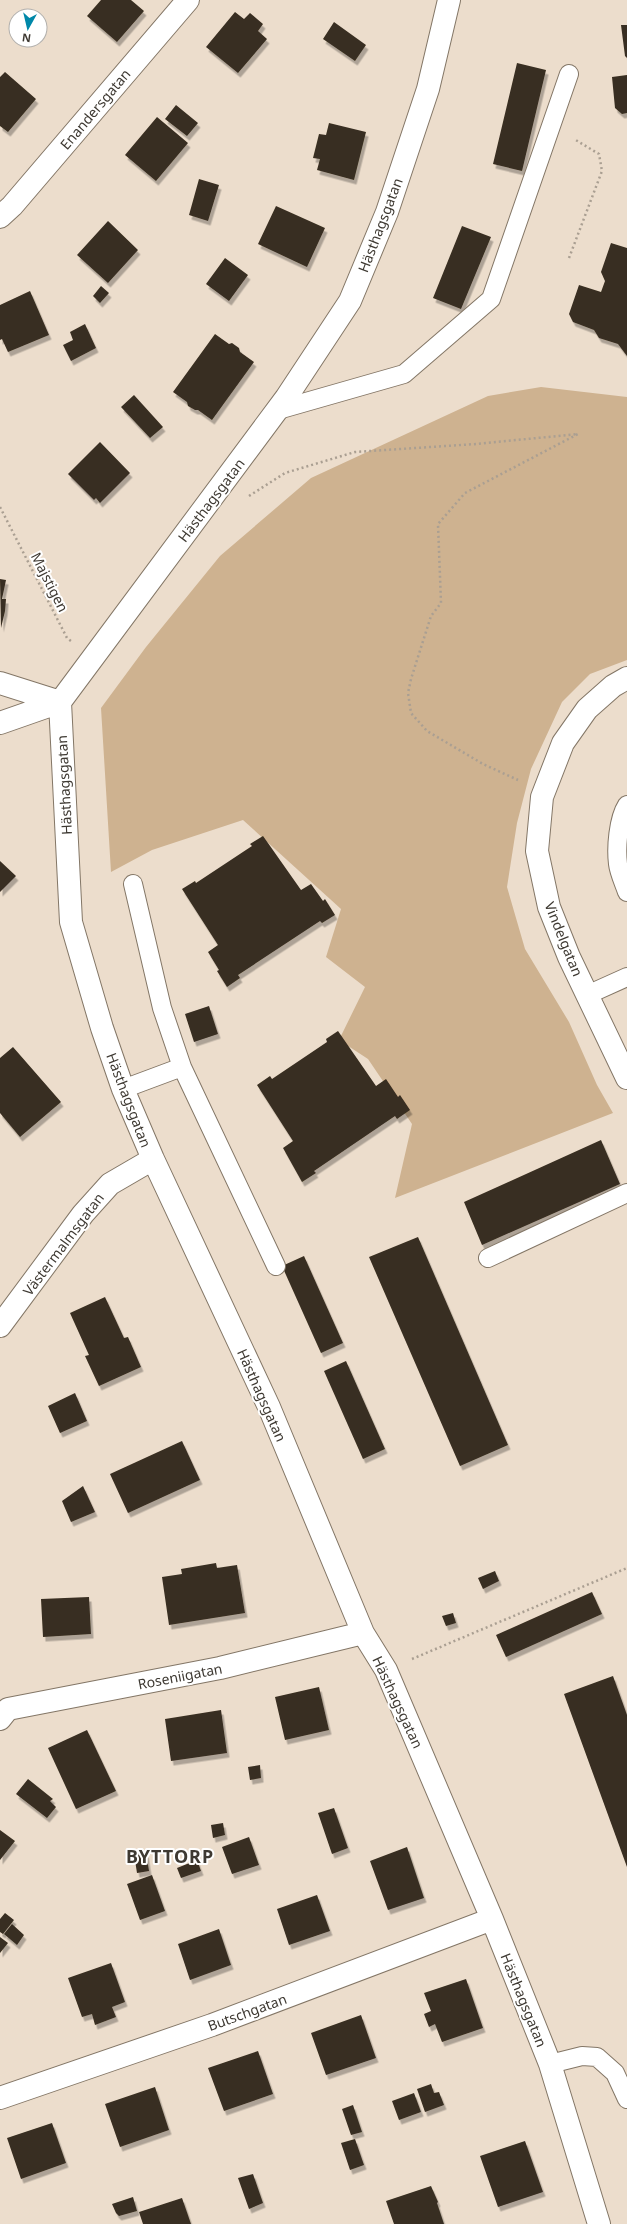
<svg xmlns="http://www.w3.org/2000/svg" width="627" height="2224" font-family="'Noto Sans',sans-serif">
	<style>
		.green { fill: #ceb290 }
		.building { fill: #392e20; filter: url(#shadow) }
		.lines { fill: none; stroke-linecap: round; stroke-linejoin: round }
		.service-casing { stroke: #837666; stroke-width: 20 }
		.minor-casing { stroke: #837666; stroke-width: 24 }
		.path { stroke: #aa9f92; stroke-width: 2.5; stroke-dasharray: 2 3; stroke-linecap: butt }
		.service { stroke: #fff; stroke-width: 18 }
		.minor { stroke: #fff; stroke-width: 22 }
		.labels { text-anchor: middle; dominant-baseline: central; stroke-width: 4; stroke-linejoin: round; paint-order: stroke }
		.street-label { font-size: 14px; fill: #3e3932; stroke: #fff }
		.district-label { font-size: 18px; font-weight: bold; letter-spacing: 1px; fill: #3e3932; stroke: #fff }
	</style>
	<defs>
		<filter id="shadow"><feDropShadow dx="2.5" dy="4.5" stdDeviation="0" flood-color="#0004"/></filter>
	</defs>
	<rect width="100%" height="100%" fill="#ecddcc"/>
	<path class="green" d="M541,387l86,10v263l-37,14 -28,28 -31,67 -14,54 -10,64 18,62 44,73 28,63 16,28 -218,85 17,-74 -44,-65 -29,-19 26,-53 -39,-30 15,-48 -98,-89 -91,30 -41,22 -10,-164 45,-61 74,-91 91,-78 177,-82z"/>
	<path class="building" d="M101,0h30l13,11 -27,31 -30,-26z
		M235,12l9,7 6,-6 13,11 -5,7 9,8 -29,34 -32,-26z
		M334,22l32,23 -11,16 -32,-22z
		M621,25h6v33l-2,-2z
		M517,63l29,7 -24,101 -29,-7z
		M5,72l31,27 -28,33 -8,-6v-49z
		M627,75v38l-5,1 -7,-6 -3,-31z
		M176,105l22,18 -11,13 -22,-17z
		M157,117l31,26 -32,38 -31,-26z
		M329,123l37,9 -12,48 -37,-10 3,-11 -7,-1 6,-24 7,1z
		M199,179l20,6 -11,36 -19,-6z
		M276,206l49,22 -18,39 -49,-23z
		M108,221l30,29 -30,33 -31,-28z
		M462,226l29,11 -30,72 -28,-11z
		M611,243l16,5v108l-9,-12 -19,-6 -5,-8 -21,-8 -4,-8 10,-29 22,7 4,-11 -4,-9z
		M225,258l23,17 -19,26 -23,-17z
		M101,286l8,7 -9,10 -7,-7z
		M30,291l19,44 -41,17 -6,-13 -2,1v-35z
		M85,324l11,24 -25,13 -8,-16 10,-5 -3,-8z
		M215,334l14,10 3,-1 7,5 1,4 14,10 -42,58 -14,-10h-3l-7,-4 -1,-4 -14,-10z
		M134,395l29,32 -13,11 -29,-31z
		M100,442l30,31 -30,30 -4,-5 -2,2 -26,-26z
		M0,579l6,1 -4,19h4l-1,12 -4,17z
		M263,836l38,54 10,-6 12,17 2,-2 10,16 -13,8 -2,-2 -82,54 2,3 -13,9 -10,-16 2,-1 -11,-18 10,-7 -36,-56 13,-8 1,2 56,-37 -2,-2z
		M0,861l16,15 -16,16z
		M209,1006l9,28 -24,8 -9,-28z
		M338,1031l38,55 10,-7 12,18 2,-2 10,15 -13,9 -2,-3 -81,55 2,2 -14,9 -19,-34 10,-7 -36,-56 13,-9 2,3 55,-37 -1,-3z
		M13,1047l48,55 -41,35 -20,-24v-55z
		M601,1140l19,44 -138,61 -18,-43z
		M418,1237l90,208 -48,21 -91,-209z
		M304,1256l39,87 -22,10 -39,-87z
		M105,1297l19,41 4,-1 13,30 -42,19 -14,-30 4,-1 -19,-42z
		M346,1361l39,88 -22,10 -39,-88z
		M75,1393l12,28 -27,12 -12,-27z
		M182,1441l18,39 -72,33 -18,-39z
		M83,1486l12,26 -24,10 -9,-21z
		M216,1563l1,5 20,-3 8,48 -76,12 -7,-48 20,-3 -1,-5z
		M495,1571l4,10 -16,8 -5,-11z
		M592,1592l10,22 -96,43 -10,-22z
		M89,1597l2,37 -48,3 -2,-38z
		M453,1613l3,10 -10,3 -4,-10z
		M613,1676l14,39v152l-63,-173z
		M319,1687l10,43 -44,10 -10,-43z
		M221,1710l6,43 -56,8 -6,-42z
		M87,1730l29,61 -40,18 -28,-61z
		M260,1765l1,13 -11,2 -2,-13z
		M28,1779l25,20 -3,2 6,6 -9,11 -31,-24z
		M334,1808l14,40 -16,6 -14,-41z
		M223,1823l2,12 -12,3 -2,-13z
		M0,1830l15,11 -15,19z
		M249,1837l10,28 -27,9 -10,-27z
		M407,1847l17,51 -36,12 -18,-49z
		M146,1852l3,19 -12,2 -3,-19z
		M197,1860l4,11 -20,7 -4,-10z
		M152,1875l13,36 -25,9 -13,-36z
		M317,1895l13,36 -41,14 -12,-36z
		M5,1913l9,7 -11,14 -3,-2v-13z
		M12,1924l12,11 -7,10 -13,-11z
		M219,1929l12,36 -41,15 -12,-36z
		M0,1937l8,6 -8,10z
		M111,1963l14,39 -13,5 4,10 -21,8 -3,-11 -10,3 -14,-39z
		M466,1979l17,49 -41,14 -7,-18 -6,3 -5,-13 7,-3 -7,-18z
		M361,2015l15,43 -50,17 -15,-42z
		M258,2051l15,43 -49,17 -16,-43z
		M431,2084l3,9 5,-1 5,13 -19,7 -8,-23z
		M155,2087l14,43 -49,17 -15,-43z
		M414,2093l7,19 -22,8 -7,-19z
		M353,2105l9,27 -11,3 -9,-26z
		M52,2123l14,40 -45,16 -14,-41z
		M355,2139l9,26 -14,5 -9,-27z
		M525,2141l18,51 -45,15 -18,-51z
		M253,2174l10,29 -14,6 -11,-31z
		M431,2186l7,16 -1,1 7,21h-50l-8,-23z
		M133,2197l4,14 -18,5 -3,-3 -4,-9z
		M182,2198l9,26h-48l-4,-12z"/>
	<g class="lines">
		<defs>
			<path id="service" d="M278,410l126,-36 87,-75 78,-225
				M627,805c-9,14 -11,43 -9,59 1,9 6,19 9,28
				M133,884l29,124 20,59
				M587,995l40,-18
				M123,1089l59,-22 94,199
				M488,1258l139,-65
				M550,2064l32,-8 15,1 18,16 12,26"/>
			<path id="minor" d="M449,0l-21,89 -41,123 -37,89 -64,97 -226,304 11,220 31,106 21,61 30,70 116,248 94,226 23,37 106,249 58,145 49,160
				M0,217l12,-11 176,-206
				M627,678l-14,8 -26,23 -24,34 -21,54 -5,54 12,56 20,50 58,121
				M0,683l60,19
				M0,723l60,-21
				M0,1326l83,-112 27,-30 43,-25
				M0,1719l8,-10 212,-41 143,-35
				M0,2098l212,-73 280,-106"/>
		</defs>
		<use href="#service" class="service-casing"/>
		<use href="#minor" class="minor-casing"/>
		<path class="path" d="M569,258l33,-87 -3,-17 -25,-15
			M249,496l36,-23 70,-21 121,-8 102,-10 -113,59 -27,31 3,79 -10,13 -20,63 -3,14 3,20 16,18 56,33 35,16
			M0,507l67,131 4,3
			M412,1659l215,-91"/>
		<use href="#service" class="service"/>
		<use href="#minor" class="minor"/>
	</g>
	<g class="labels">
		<g class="street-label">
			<text transform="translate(95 109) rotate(-50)">Enandersgatan</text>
			<text transform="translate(380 225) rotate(-69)">Hästhagsgatan</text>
			<text transform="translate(211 500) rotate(-53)">Hästhagsgatan</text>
			<text transform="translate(50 582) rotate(63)">Majstigen</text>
			<text transform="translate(64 785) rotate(-93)">Hästhagsgatan</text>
			<text transform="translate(564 939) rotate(68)">Vindelgatan</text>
			<text transform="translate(129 1100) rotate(69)">Hästhagsgatan</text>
			<text transform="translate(63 1244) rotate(-53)">Västermalmsgatan</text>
			<text transform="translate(262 1395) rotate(66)">Hästhagsgatan</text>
			<text transform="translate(180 1676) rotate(-11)">Roseniigatan</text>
			<text transform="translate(398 1702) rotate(65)">Hästhagsgatan</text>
			<text transform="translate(524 2000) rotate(68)">Hästhagsgatan</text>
			<text transform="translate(247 2012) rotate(-20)">Butschgatan</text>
		</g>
		<g class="district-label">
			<text x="170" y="1856">BYTTORP</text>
		</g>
	</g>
	<g transform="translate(28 28) rotate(188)"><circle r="19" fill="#ffffff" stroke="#b2b0ad"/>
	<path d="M0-3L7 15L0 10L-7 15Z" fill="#0088a9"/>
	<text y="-6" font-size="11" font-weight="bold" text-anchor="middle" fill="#3e3932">N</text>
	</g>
</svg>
